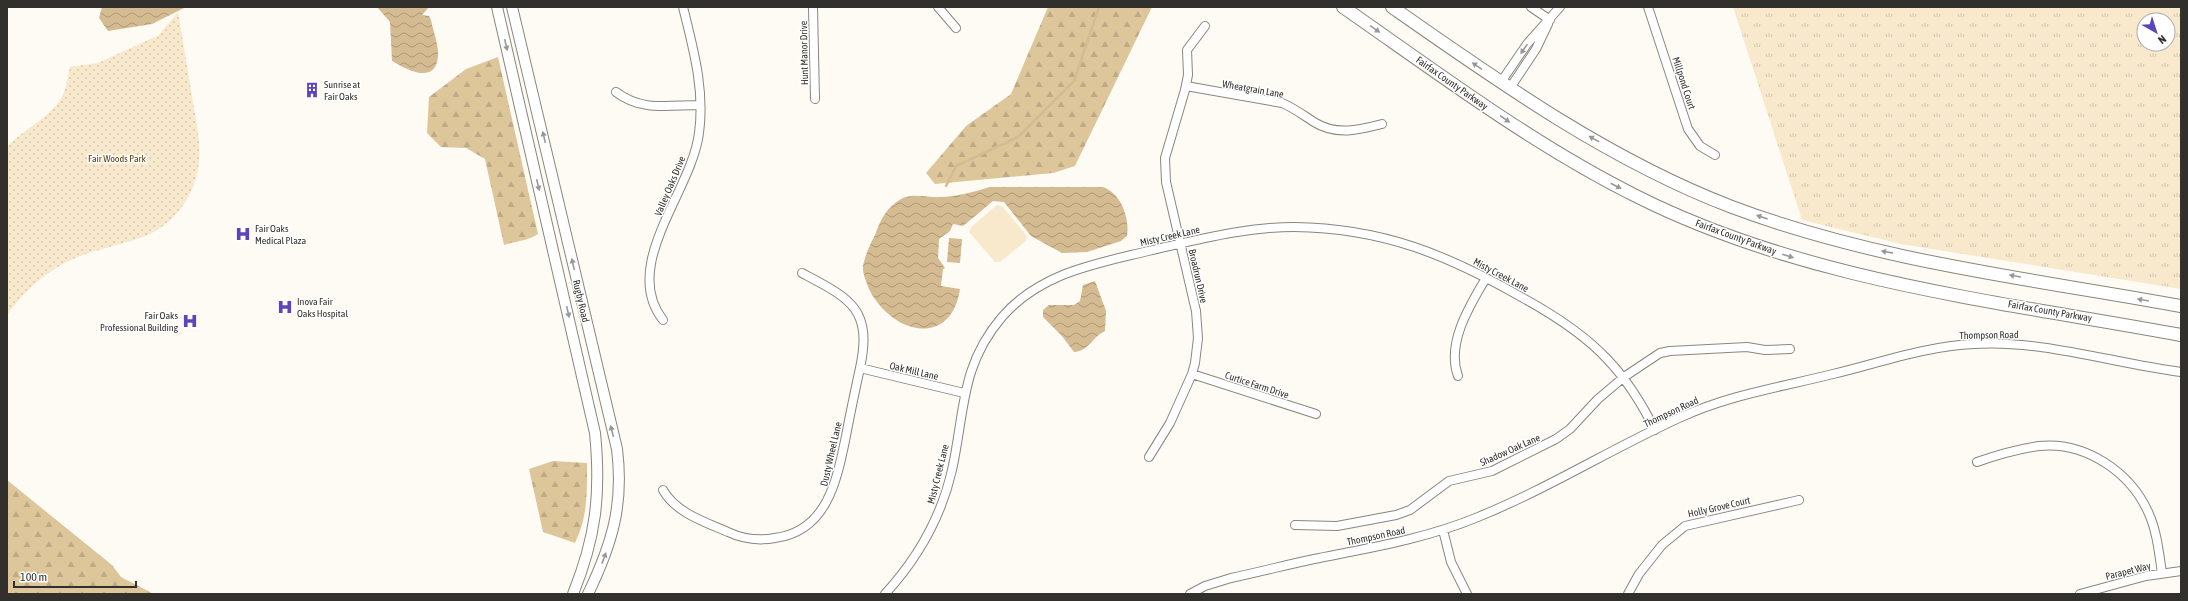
<svg xmlns="http://www.w3.org/2000/svg" width="2188" height="601" font-family="'Asap Condensed',sans-serif">
	<style>
		.grass { fill: url(#grass-tufts); fill-rule: evenodd }
		.forest { fill: url(#forest-firs) }
		.park { fill: url(#park-dots) }
		.pitch { fill: #f8e8cc }
		.water { fill: url(#water-waves) }
		.lines { fill: none; stroke-linecap: round; stroke-linejoin: round }
		.stream { stroke: #d4bb91; stroke-width: 2.5 }
		.minor-casing { stroke: #898680; stroke-width: 10 }
		.major-casing { stroke: #898680; stroke-width: 12 }
		.highway-casing { stroke: #898680; stroke-width: 14 }
		.minor { stroke: #fff; stroke-width: 8 }
		.major { stroke: #fff; stroke-width: 10 }
		.highway { stroke: #fff; stroke-width: 12 }
		.oneway { fill: #989896 }
		.labels { text-anchor: middle; dominant-baseline: central; stroke-width: 3; stroke-linejoin: round; paint-order: stroke }
		.street-label { font-size: 10px; fill: #31302d; stroke: #fff }
		.poi-label { font-size: 10px; fill: #31302d; stroke: #fff; text-anchor: start }
		.park-label { font-size: 10px; fill: #5a410c; stroke: #fff }
	</style>
	<defs>
		<pattern id="grass-tufts" width="24" height="20" patternUnits="userSpaceOnUse"><rect width="24" height="20" fill="#f8e8cc"/><path d="M3 7l-1-3M5 7V3M7 7l1-3M15 17l-1-3M17 17v-4M19 17l1-3" fill="none" stroke="#d5c7b0"/></pattern>
		<pattern id="forest-firs" width="22" height="20" patternUnits="userSpaceOnUse"><rect width="22" height="20" fill="#dec69b"/><path d="M5 1l3.5 6h-7zM16 11l3.5 6h-7z" fill="#bfaa86"/></pattern>
		<pattern id="park-dots" width="8" height="8" patternUnits="userSpaceOnUse"><rect width="8" height="8" fill="#f8e8cc"/><path d="M2 2h.1M6 6h.1" fill="none" stroke="#d5c7b0" stroke-width="1.8" stroke-linecap="round"/></pattern>
		<pattern id="water-waves" width="16" height="10" patternUnits="userSpaceOnUse"><rect width="16" height="10" fill="#d4bb91"/><path d="M0 5q4-4 8 0t8 0" fill="none" stroke="#ad9877"/></pattern>
	</defs>
	<rect width="100%" height="100%" fill="#fefbf5"/>
	<path class="grass" d="M1733,7h448v282l-280,-45 -99,-24zM2144,20h24v24h-24z"/>
	<path class="forest" d="M1048,7h104l-77,159 -22,7 -118,11 -9,-11 40,-47 45,-32z
		M498,57l40,177c-10,7 -22,7 -34,11l-19,-86 -19,-11 -25,-1 -14,-14 2,-36 37,-28z
		M553,461l34,2c0,29 1,53 -12,80l-32,-11 -14,-63z
		M7,480l105,85 9,12 33,17h-147z"/>
	<path class="park" d="M178,12c5,30 10,60 15,90 3,19 8,40 6,60 -3,35 -28,67 -62,77 -22,7 -43,11 -64,20 -28,13 -48,31 -66,56v-168c17,-19 48,-31 57,-55 3,-8 4,-17 6,-25l28,-4 61,-28z"/>
	<path class="pitch" d="M997,205l5,1 25,30 -1,5 -26,21h-5l-26,-30 2,-5z"/>
	<path class="water" d="M102,7h84l-34,17 -44,7 -9,-13z
		M377,7h52l-7,8 7,1 2,4c2,11 8,25 7,36 -2,30 -33,13 -46,5l-2,-39z
		M990,187h113c18,6 27,32 24,49l-6,5 -34,11 -25,1 -31,-17 -27,-34 -11,-1 -30,25 -10,-2 -3,7 -11,8 -1,19 7,10 -2,1 -2,17 19,3c-9,60 -69,45 -91,0 -2,-6 -7,-16 -6,-23 2,-10 7,-22 12,-31 6,-16 12,-29 28,-37 11,-5 28,0 39,-1 17,-1 32,-5 48,-10z
		M949,238l13,1 -2,24 -13,-1z
		M1095,281l11,30 -1,20c-14,7 -16,20 -31,21l-12,-16 -19,-19v-7l6,-5h25l6,-4 3,-16z"/>
	<g class="lines">
		<path class="stream" d="M946,186l10,-20 62,-29 56,-56 25,-74"/>
		<defs>
			<path id="minor" d="M813,7l2,92
				M938,7l18,21
				M1531,7l19,13
				M1648,7l40,122 12,17 15,9
				M1501,82l26,-38 33,-37
				M1186,86l96,17c12,5 21,12 32,19 22,14 45,8 68,2
				M1510,88l26,-39 12,-25
				M616,92c26,20 53,13 84,13
				M663,320c-43,-55 29,-129 36,-187 6,-44 -6,-85 -16,-126
				M860,368l104,25
				M1192,374l124,40
				M1458,376c-12,-33 12,-71 28,-98
				M1149,457l21,-34 22,-49 3,-11 3,-25 -2,-27 -30,-129 -1,-24 20,-68 3,-15 -1,-25 18,-24
				M1977,462c20,-7 41,-13 62,-16 46,-5 92,26 110,68 8,18 10,39 13,59
				M663,490c13,23 42,32 65,42 15,7 31,9 47,6 53,-7 62,-59 71,-102 4,-22 9,-45 14,-68 13,-60 -11,-70 -58,-95
				M1295,525l42,1 59,-11 14,-5 39,-29 43,-10 64,-32 14,-10 28,-30 26,-22 36,-24 10,-2 77,-4 18,3 25,-1
				M1443,530l8,32 16,32
				M885,594c33,-36 56,-76 67,-124 13,-58 8,-104 50,-153 38,-44 93,-53 146,-66 49,-11 96,-24 146,-24 89,1 154,28 229,71 31,17 61,36 85,62 20,21 34,44 47,70
				M1190,594l15,-8 26,-8c28,-6 55,-13 83,-19 55,-11 111,-20 164,-42 69,-28 133,-68 201,-99 49,-23 102,-31 154,-44 46,-11 93,-28 141,-30 70,-4 138,19 207,28
				M1628,594l11,-20 23,-29 23,-19 114,-26
				M2080,594l66,-18 35,-5"/>
			<path id="major" d="M497,7l98,426c6,61 1,104 -22,161
				M512,7l105,442c7,56 -5,95 -29,145"/>
			<path id="highway" d="M1343,7c95,66 189,137 293,189 169,85 361,105 545,139
				M1392,7c107,75 217,153 340,200 143,54 300,72 449,99"/>
		</defs>
		<use href="#minor" class="minor-casing"/>
		<use href="#major" class="major-casing"/>
		<use href="#highway" class="highway-casing"/>
		<use href="#minor" class="minor"/>
		<use href="#major" class="major"/>
		<use href="#highway" class="highway"/>
	</g>
	<defs><path id="oneway-solid" d="M-6-.8H1V-3.2L6.5 0L1 3.2V.8H-6Z"/></defs>
	<g class="oneway">
		<use href="#oneway-solid" transform="translate(1375 29) rotate(35)"/>
		<use href="#oneway-solid" transform="translate(506 45) rotate(77)"/>
		<use href="#oneway-solid" transform="translate(1524 49) rotate(125)"/>
		<use href="#oneway-solid" transform="translate(1477 66) rotate(-146)"/>
		<use href="#oneway-solid" transform="translate(1505 119) rotate(35)"/>
		<use href="#oneway-solid" transform="translate(544 137) rotate(-103)"/>
		<use href="#oneway-solid" transform="translate(1594 139) rotate(-151)"/>
		<use href="#oneway-solid" transform="translate(538 185) rotate(77)"/>
		<use href="#oneway-solid" transform="translate(1616 186) rotate(28)"/>
		<use href="#oneway-solid" transform="translate(1762 217) rotate(-161)"/>
		<use href="#oneway-solid" transform="translate(1887 252) rotate(-169)"/>
		<use href="#oneway-solid" transform="translate(1788 256) rotate(17)"/>
		<use href="#oneway-solid" transform="translate(573 264) rotate(-103)"/>
		<use href="#oneway-solid" transform="translate(2015 276) rotate(-170)"/>
		<use href="#oneway-solid" transform="translate(2143 300) rotate(-170)"/>
		<use href="#oneway-solid" transform="translate(568 312) rotate(77)"/>
		<use href="#oneway-solid" transform="translate(612 431) rotate(-104)"/>
		<use href="#oneway-solid" transform="translate(604 558) rotate(-70)"/>
	</g>
	<defs>
		<symbol id="building-bare" viewBox="-9 -9 18 18"><path d="M-4-6H4V6H1V3H-1V6H-4ZM-2.5-4.3h1.7v1.8h-1.7ZM.8-4.3h1.7v1.8H.8ZM-2.5-1h1.7V.8h-1.7ZM.8-1h1.7V.8H.8Z" fill="#5c44bd" stroke="#fff" stroke-width="2.5" paint-order="stroke"/></symbol>
		<symbol id="hospital-bare" viewBox="-9 -9 18 18"><path d="M-5-5h3v3.5h4V-5h3V5h-3V1.5h-4V5h-3Z" fill="#5c44bd" stroke="#fff" stroke-width="2.5" paint-order="stroke"/></symbol>
	</defs>
	<g fill-rule="evenodd">
		<use href="#building-bare" x="301" y="79" width="22" height="22"/>
		<use href="#hospital-bare" x="232" y="223" width="22" height="22"/>
		<use href="#hospital-bare" x="274" y="296" width="22" height="22"/>
		<use href="#hospital-bare" x="179" y="310" width="22" height="22"/>
	</g>
	<g class="labels">
		<g class="street-label">
			<text transform="translate(804 53) rotate(-91)">Hunt Manor Drive</text>
			<text transform="translate(1452 83) rotate(35)">Fairfax County Parkway</text>
			<text transform="translate(1684 83) rotate(72)">Millpond Court</text>
			<text transform="translate(1253 89) rotate(10)">Wheatgrain Lane</text>
			<text transform="translate(670 186) rotate(-67)">Valley Oaks Drive</text>
			<text transform="translate(1170 236) rotate(-13)">Misty Creek Lane</text>
			<text transform="translate(1736 237) rotate(20)">Fairfax County Parkway</text>
			<text transform="translate(1501 275) rotate(28)">Misty Creek Lane</text>
			<text transform="translate(1198 276) rotate(77)">Broadrun Drive</text>
			<text transform="translate(581 301) rotate(77)">Rugby Road</text>
			<text transform="translate(2050 311) rotate(10)">Fairfax County Parkway</text>
			<text transform="translate(1989 335) rotate(-1)">Thompson Road</text>
			<text transform="translate(914 371) rotate(13)">Oak Mill Lane</text>
			<text transform="translate(1257 385) rotate(18)">Curtice Farm Drive</text>
			<text transform="translate(1671 412) rotate(-25)">Thompson Road</text>
			<text transform="translate(1510 450) rotate(-24)">Shadow Oak Lane</text>
			<text transform="translate(831 454) rotate(-77)">Dusty Wheel Lane</text>
			<text transform="translate(938 474) rotate(-76)">Misty Creek Lane</text>
			<text transform="translate(1719 507) rotate(-13)">Holly Grove Court</text>
			<text transform="translate(1376 536) rotate(-12)">Thompson Road</text>
			<text transform="translate(2128 571) rotate(-14)">Parapet Way</text>
		</g>
		<g class="poi-label">
			<text x="324" y="84">Sunrise at<tspan x="324" dy="12">Fair Oaks</tspan></text>
			<text x="255" y="228">Fair Oaks<tspan x="255" dy="12">Medical Plaza</tspan></text>
			<text x="297" y="301">Inova Fair<tspan x="297" dy="12">Oaks Hospital</tspan></text>
			<text x="178" y="315" text-anchor="end">Fair Oaks<tspan x="178" dy="12">Professional Building</tspan></text>
		</g>
		<g class="park-label">
			<text x="117" y="158">Fair Woods Park</text>
		</g>
	</g>
	<rect width="2188" height="601" fill="none" stroke="#31302d" stroke-width="16"/>
	<g transform="translate(2156 32) rotate(141)"><circle r="19" fill="#ffffff" stroke="#adacab"/>
	<path d="M0-3L7 15L0 10L-7 15Z" fill="#5c44bd"/>
	<text y="-6" font-size="11" font-weight="bold" text-anchor="middle" fill="#31302d">N</text>
	</g>
	<path d="M14 581v6h122v-6" fill="none" stroke="#31302d" stroke-width="2"/>
	<text x="20" y="581" font-size="12" fill="#31302d" stroke="#ffffff" stroke-width="3" paint-order="stroke">100 m</text>
</svg>
